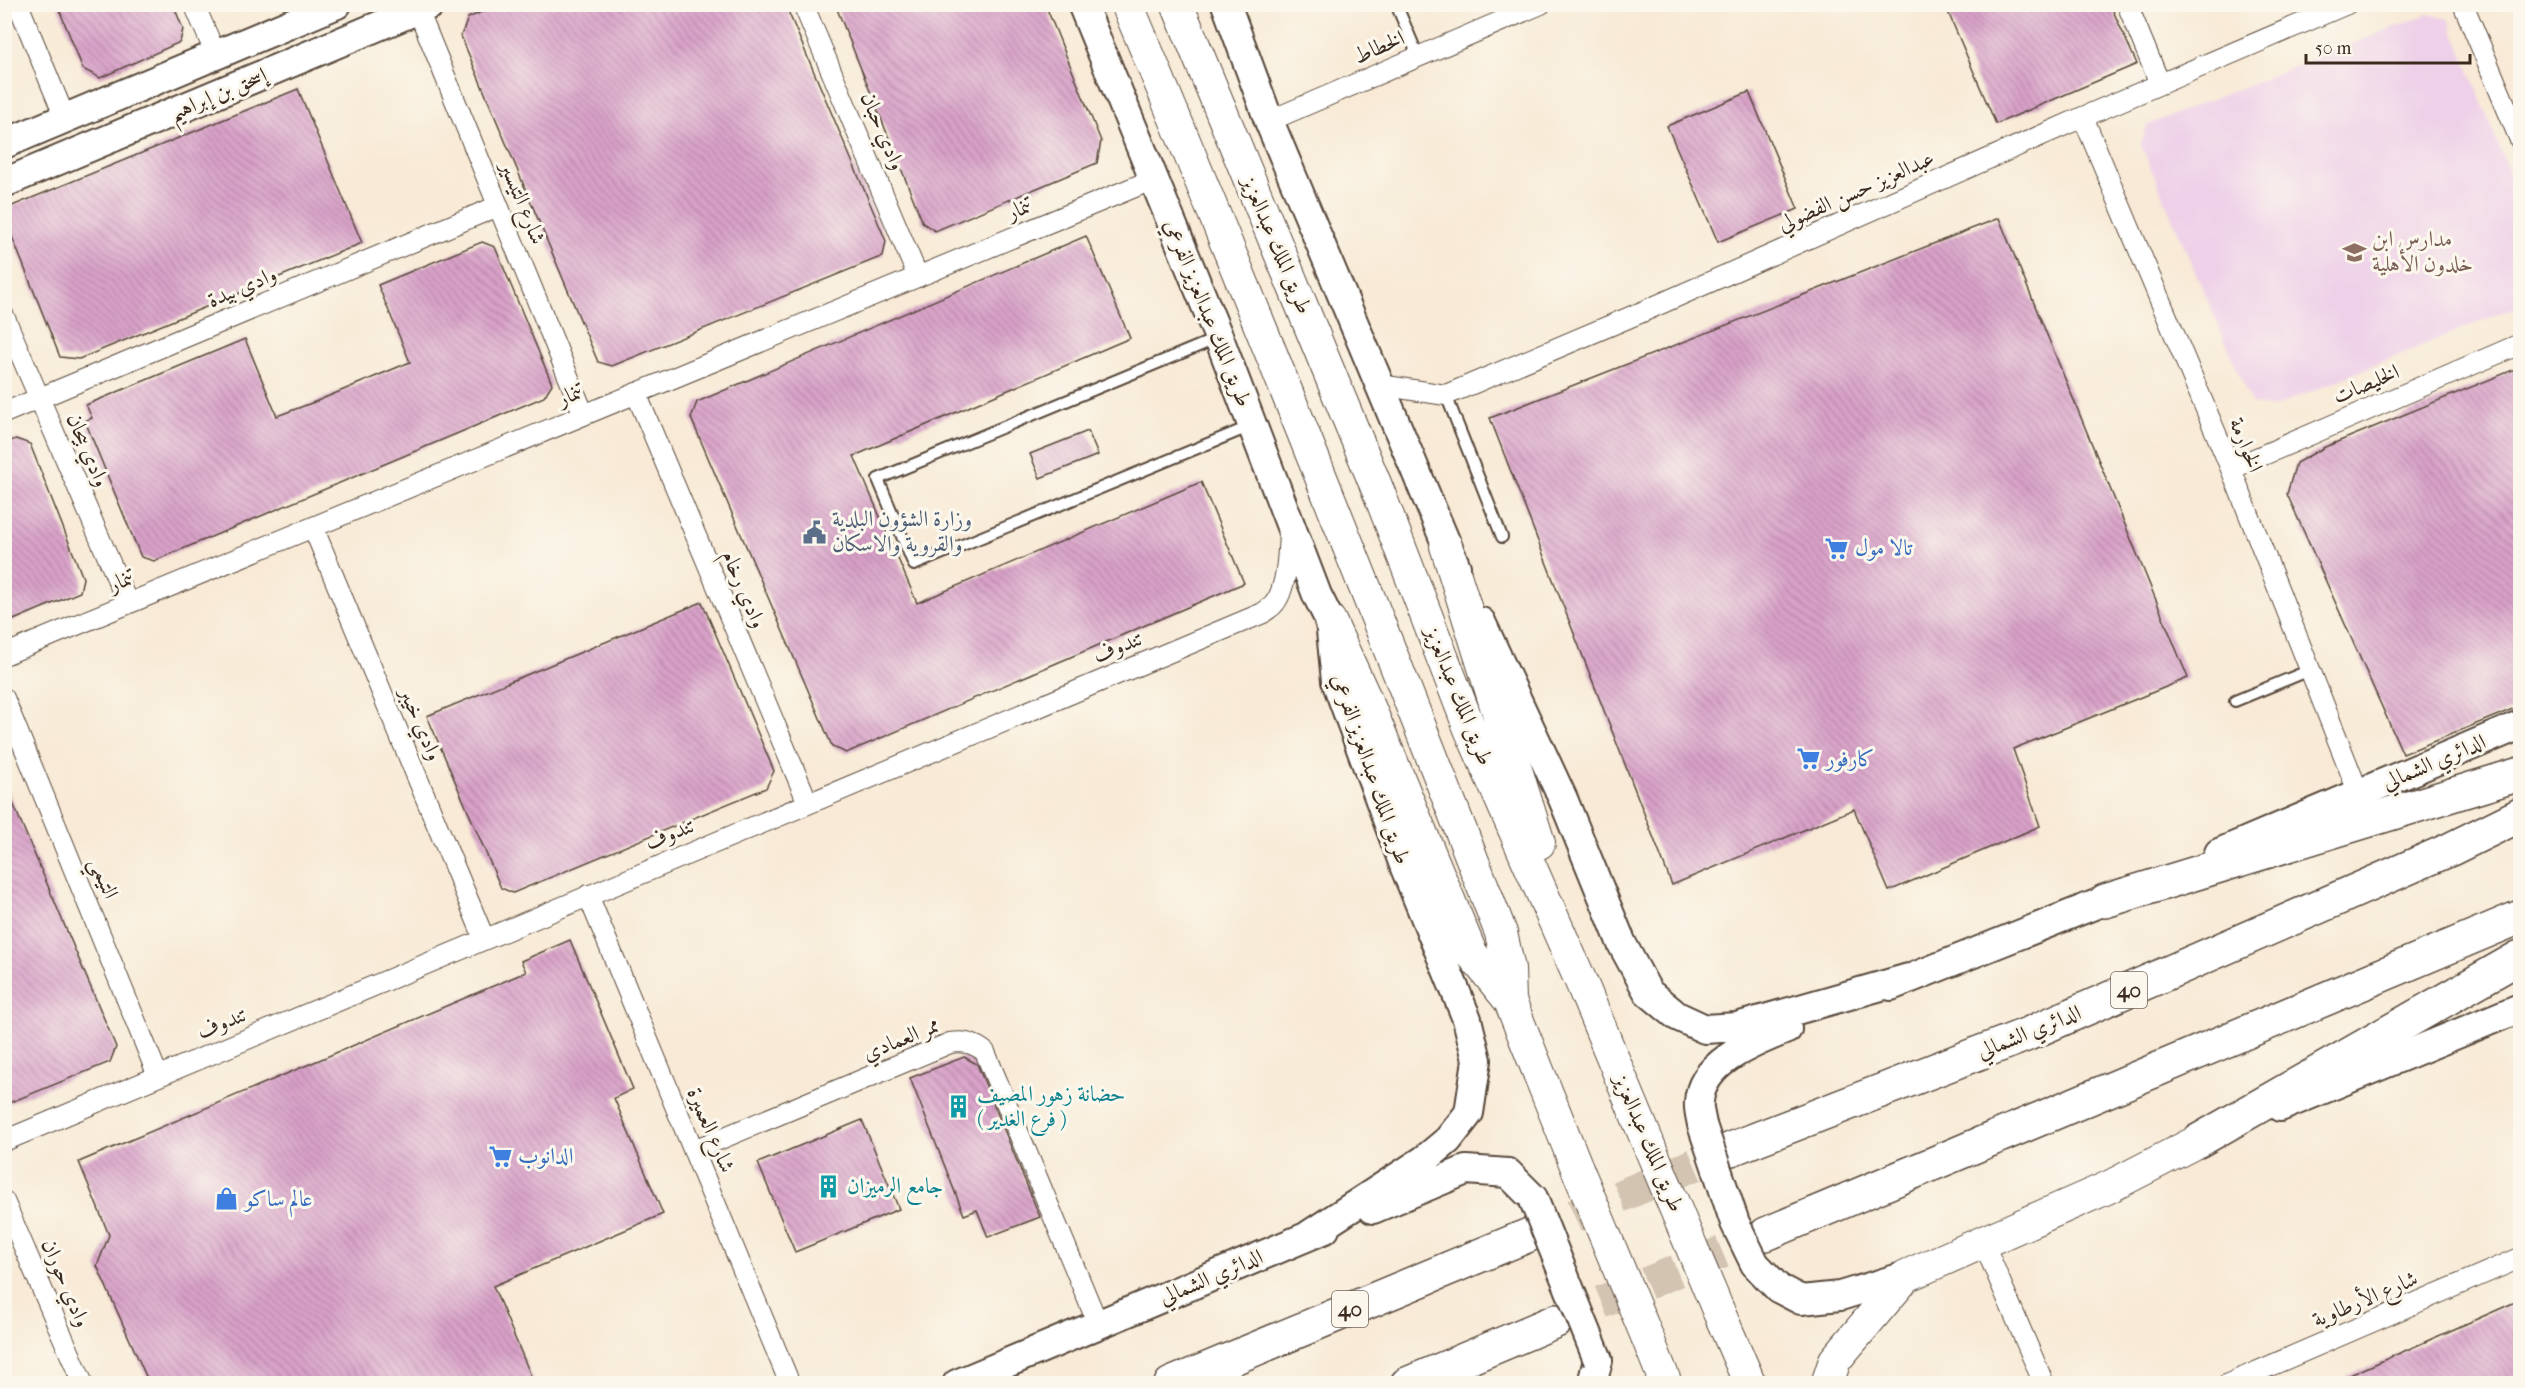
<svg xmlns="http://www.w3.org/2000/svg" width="2525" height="1388" font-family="'IM FELL French Canon',Amiri,serif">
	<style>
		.built { fill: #eed0e8 }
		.building { fill: url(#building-back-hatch) }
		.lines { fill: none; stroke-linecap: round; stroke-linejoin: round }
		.highway-tunnel { stroke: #d2c4b1; stroke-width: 33; stroke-dasharray: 33 16; stroke-linecap: butt }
		.lane-casing { stroke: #57473a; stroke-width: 14 }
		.street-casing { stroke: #57473a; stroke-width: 22 }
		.secondary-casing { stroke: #57473a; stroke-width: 32 }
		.primary-casing { stroke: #57473a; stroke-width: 34 }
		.highway-casing { stroke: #57473a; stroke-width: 36 }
		.lane { stroke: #fff; stroke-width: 10 }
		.street { stroke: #fff; stroke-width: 20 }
		.secondary { stroke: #fff; stroke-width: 28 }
		.primary { stroke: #fff; stroke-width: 32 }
		.highway { stroke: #fff; stroke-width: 33 }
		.secondary-bridge-casing { stroke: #57473a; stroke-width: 32; stroke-linecap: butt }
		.primary-bridge-casing { stroke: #57473a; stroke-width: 34; stroke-linecap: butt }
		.secondary-bridge { stroke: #fff; stroke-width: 28 }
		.primary-bridge { stroke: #fff; stroke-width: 32 }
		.labels { text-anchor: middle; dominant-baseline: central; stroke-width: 6; stroke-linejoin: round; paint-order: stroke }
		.shield { fill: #fbf7ec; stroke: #75685c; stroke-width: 1.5 }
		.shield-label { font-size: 21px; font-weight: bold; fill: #3b2a1e }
		.street-label { font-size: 22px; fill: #3b2a1e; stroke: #fbf7ec }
		.education-label { font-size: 22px; fill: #785e54; stroke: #fbf7ec; text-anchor: start }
		.service-label { font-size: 22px; fill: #4e5e75; stroke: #fbf7ec; text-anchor: start }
		.shop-label { font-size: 22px; fill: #366cbe; stroke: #fbf7ec; text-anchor: start }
		.culture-label { font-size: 22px; fill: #0d838f; stroke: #fbf7ec; text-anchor: start }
	</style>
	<defs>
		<pattern id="building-back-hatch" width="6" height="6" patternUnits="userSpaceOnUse" patternTransform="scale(1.5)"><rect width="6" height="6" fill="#d9a2c9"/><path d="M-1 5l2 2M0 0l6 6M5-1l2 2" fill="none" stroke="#b184a3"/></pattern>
	</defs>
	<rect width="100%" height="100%" fill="#fbf7ec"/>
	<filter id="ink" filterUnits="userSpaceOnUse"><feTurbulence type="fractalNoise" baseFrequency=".0167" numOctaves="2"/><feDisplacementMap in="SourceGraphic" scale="12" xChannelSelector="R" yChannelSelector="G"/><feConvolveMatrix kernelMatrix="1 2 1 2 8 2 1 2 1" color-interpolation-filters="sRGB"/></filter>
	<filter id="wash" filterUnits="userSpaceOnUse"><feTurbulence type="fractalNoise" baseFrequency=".008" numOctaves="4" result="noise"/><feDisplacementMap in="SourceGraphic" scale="24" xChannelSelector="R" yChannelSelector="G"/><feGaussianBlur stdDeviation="1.35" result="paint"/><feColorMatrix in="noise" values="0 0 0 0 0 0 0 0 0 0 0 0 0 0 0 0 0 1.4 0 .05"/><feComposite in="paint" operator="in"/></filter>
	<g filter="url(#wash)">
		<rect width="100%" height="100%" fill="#f8ead6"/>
		<path class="built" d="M2428,14l21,5 71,181v105l-249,103 -19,-4 -111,-259 6,-20z"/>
		<g id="blocks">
			<path class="building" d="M57,4h116l10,25 -3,13 -80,36 -17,-9z
				M500,4h285l101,237 -3,15 -271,110 -14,-4 -137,-326 7,-18z
				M835,4h210l56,137 -4,22 -162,68 -12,-8z
				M1966,4h144l27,60 -141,60 -48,-112z
				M298,89l64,154 -283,116 -19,-2 -53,-133 5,-18z
				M1749,92l49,117 -80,33 -51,-116z
				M1999,218l189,460 -175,71 27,77 -151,65 -35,-82 -182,76 -182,-467z
				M1086,236l44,102 -276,118 63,147 284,-121 43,101 -398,170 -14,-7 -141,-328 6,-16z
				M482,242l13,5 57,137 -8,13 -390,164 -13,-4 -56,-136 7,-3 -6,-13 159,-66 32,77 40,-15 93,-39 -32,-77z
				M2520,367v339l-117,48 -116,-260 9,-31 29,-16z
				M1088,431l10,24 -58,23 -10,-24z
				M16,439l14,5 53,134 -3,14 -76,32v-181z
				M702,602l72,169 -8,17 -253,105 -12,-5 -74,-172z
				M4,782l112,265 -6,15 -106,43z
				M570,940l63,149 -19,9 49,116 -170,72 41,97h-385l-52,-117 12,-31 -30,-73 447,-190 -5,-11z
				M964,1057l13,7 63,153 -52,20 -11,-27 -13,5 -54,-137z
				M862,1120l37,89 -104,43 -37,-89z
				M2520,1300v78l-13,5h-175z"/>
		</g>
	</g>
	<g filter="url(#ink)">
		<use href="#blocks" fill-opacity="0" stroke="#57473a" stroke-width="1.5"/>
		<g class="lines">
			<path class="highway-tunnel" d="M1529,1235l202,-86
				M1556,1321l210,-87"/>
			<defs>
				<path id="lane" d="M1396,4l22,52
					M1218,338l-340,141 36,86 337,-139
					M1446,395l56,142
					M2235,701l75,-31"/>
				<path id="street" d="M18,4l47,114
					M194,4l22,51
					M803,4l115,273
					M2127,4l33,80
					M2463,4l57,136
					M418,10l166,405
					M2083,117l148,352 128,325
					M1269,121l272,-117
					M4,316l124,288
					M1380,385l66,10 196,-83 441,-195 264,-113
					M636,393l172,410
					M4,413l494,-207
					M2231,469l289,-125
					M313,527l171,411
					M4,655l1150,-476
					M4,698l154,378
					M588,895l202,489
					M4,1141l1259,-528c3,-3 8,-5 11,-9 13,-15 14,-52 15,-71
					M694,1150l256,-107c14,-2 24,0 35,9l113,272
					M4,1201l79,183
					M1984,1244l60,140
					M2228,1384l292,-126"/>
				<path id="secondary" d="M1082,4l137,334 98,257 13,26 6,60 69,187 62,151 10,41 -8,53 -21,27 -24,20 -115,75
					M1226,4l43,117 187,446
					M4,144l333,-140
					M4,183l427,-179
					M1481,622l82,177 59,145 26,48 29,24 28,13 32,-2 172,-49
					M2219,853l301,-128
					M1891,986l233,-93
					M2280,1107l240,-99
					M1702,1125c-1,-7 -4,-16 -3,-23 2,-41 57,-60 88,-73
					M1373,1209l93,-39 42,3 25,25
					M1778,1288l23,12 39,-4 66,-20
					M957,1384l368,-155
					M1592,1384l6,-24"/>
				<path id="primary" d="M1127,4c130,308 253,619 374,929l8,36 1,32 67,167
					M1177,4l202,489 91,236 112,255 66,159
					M1446,546l93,297
					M1330,621l40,88 101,244 39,48
					M1718,1310l32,74
					M1648,1339l18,45
					M1827,1384l8,-24 71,-84 203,-89 89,-46"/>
				<path id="highway" d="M2105,901l415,-127
					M2198,1141l322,-184
					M1731,1149l297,-115 423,-185 69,-34
					M1766,1234l754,-317
					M1171,1384l358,-149
					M1407,1384l149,-63"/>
			</defs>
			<use href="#lane" class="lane-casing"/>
			<use href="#street" class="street-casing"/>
			<use href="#secondary" class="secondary-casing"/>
			<use href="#primary" class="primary-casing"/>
			<use href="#highway" class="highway-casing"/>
			<use href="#lane" class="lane"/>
			<use href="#street" class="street"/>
			<use href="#secondary" class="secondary"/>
			<use href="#primary" class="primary"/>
			<use href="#highway" class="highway"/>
			<defs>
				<path id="secondary-bridge" d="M1702,1125l33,98 20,41 23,24
					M1533,1198l65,162"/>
				<path id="primary-bridge" d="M1648,1143l70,167
					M1577,1168l71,171"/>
			</defs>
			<use href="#secondary-bridge" class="secondary-bridge-casing"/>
			<use href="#primary-bridge" class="primary-bridge-casing"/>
			<use href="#secondary-bridge" class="secondary-bridge"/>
			<use href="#primary-bridge" class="primary-bridge"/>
		</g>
	</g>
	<defs>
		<symbol id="school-bare" viewBox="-9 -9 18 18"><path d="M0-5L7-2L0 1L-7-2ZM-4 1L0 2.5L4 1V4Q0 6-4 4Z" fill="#8d6e63" stroke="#fbf7ec" stroke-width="2.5" paint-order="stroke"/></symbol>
		<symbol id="civic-bare" viewBox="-9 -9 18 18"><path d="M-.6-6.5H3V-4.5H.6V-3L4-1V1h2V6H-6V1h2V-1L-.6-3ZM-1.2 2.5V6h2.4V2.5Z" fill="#5c6f8a" stroke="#fbf7ec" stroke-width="2.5" paint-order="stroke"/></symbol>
		<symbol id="supermarket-bare" viewBox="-9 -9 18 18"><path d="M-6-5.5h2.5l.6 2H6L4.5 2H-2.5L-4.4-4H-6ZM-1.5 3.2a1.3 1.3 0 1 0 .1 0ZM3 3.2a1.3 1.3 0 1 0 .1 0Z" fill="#3f7fe0" stroke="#fbf7ec" stroke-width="2.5" paint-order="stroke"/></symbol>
		<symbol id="building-bare" viewBox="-9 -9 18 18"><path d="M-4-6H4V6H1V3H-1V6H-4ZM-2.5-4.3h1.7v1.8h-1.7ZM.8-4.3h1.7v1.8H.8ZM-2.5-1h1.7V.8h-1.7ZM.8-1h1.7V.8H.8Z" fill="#0f9aa8" stroke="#fbf7ec" stroke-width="2.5" paint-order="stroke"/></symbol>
		<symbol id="shop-bare" viewBox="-9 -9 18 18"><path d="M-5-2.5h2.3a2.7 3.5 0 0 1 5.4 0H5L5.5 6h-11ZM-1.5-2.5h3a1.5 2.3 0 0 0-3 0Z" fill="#3f7fe0" stroke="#fbf7ec" stroke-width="2.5" paint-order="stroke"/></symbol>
	</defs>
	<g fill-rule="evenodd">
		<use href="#school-bare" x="2338" y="236" width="33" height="33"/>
		<use href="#civic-bare" x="798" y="516" width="33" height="33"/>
		<use href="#supermarket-bare" x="1820" y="532" width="33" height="33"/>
		<use href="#supermarket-bare" x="1792" y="742" width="33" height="33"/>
		<use href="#building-bare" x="942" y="1090" width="33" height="33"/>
		<use href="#supermarket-bare" x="484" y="1140" width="33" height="33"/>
		<use href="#building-bare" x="812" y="1170" width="33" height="33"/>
		<use href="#shop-bare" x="210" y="1182" width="33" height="33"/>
	</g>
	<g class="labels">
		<g class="shield">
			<rect x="2111" y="972" width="36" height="36" rx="4.5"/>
			<rect x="1332" y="1291" width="36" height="36" rx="4.5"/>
		</g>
		<g class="shield-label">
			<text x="2129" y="990">40</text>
			<text x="1350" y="1309">40</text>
		</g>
		<g class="street-label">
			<text transform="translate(1379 47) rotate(-23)">الخطاط</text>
			<text transform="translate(218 94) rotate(-23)">إسحق بن إبراهيم</text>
			<text transform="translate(883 131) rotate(67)">وادي حبان</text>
			<text transform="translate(1856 191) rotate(-24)">عبدالعزيز حسن الفضولي</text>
			<text transform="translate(523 203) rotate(68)">شارع التيسير</text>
			<text transform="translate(1019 209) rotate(-23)">تنمار</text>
			<text transform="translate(1277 245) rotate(67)">طريق الملك عبدالعزيز</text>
			<text transform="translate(242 287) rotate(-23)">وادي بيدة</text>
			<text transform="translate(1208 313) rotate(68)">طريق الملك عبدالعزيز الفرعي</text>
			<text transform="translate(2366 384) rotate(-23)">الخليصات</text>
			<text transform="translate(570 395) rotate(-22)">تنمار</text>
			<text transform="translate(2246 445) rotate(68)">الخوارمة</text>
			<text transform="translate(88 450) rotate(67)">وادي بيحان</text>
			<text transform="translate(121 581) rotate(-22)">تنمار</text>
			<text transform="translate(744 589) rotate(67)">وادي رخام</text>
			<text transform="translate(1118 647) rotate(-23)">تندوف</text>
			<text transform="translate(1459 696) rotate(68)">طريق الملك عبدالعزيز</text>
			<text transform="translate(421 724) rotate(67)">وادي خيبر</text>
			<text transform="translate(2434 762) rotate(-23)">الدائري الشمالي</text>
			<text transform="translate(1371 769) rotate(71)">طريق الملك عبدالعزيز الفرعي</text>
			<text transform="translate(670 834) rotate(-23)">تندوف</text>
			<text transform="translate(104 878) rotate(68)">التيمي</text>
			<text transform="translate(222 1023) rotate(-23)">تندوف</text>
			<text transform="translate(2029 1032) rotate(-22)">الدائري الشمالي</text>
			<text transform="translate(901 1039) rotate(-22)">ممر العمادي</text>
			<text transform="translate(711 1130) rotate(67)">شارع العميرة</text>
			<text transform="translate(1649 1143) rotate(67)">طريق الملك عبدالعزيز</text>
			<text transform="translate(1211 1277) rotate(-23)">الدائري الشمالي</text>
			<text transform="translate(66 1283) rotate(67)">وادي حوران</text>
			<text transform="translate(2365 1299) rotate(-23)">شارع الأرطاوية</text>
		</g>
		<g class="education-label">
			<text x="2372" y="239">مدارس ابن<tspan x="2372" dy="25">خلدون الأهلية</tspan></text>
		</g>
		<g class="service-label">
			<text x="832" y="519">وزارة الشؤون البلدية<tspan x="832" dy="25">والقروية والاسكان</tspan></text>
		</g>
		<g class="shop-label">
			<text x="1855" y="548">تالا مول</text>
			<text x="1826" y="759">كارفور</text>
			<text x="518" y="1156">الدانوب</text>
			<text x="245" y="1199">عالم ساكو</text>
		</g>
		<g class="culture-label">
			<text x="977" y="1094">حضانة زهور المصيف<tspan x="977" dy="25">( فرع الغدير )</tspan></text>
			<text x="847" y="1186">جامع الرميزان</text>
		</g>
	</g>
	<rect width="2525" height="1388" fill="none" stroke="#fbf7ec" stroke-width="24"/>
	<path d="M2306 54v9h164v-9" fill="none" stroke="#3b2a1e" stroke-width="3"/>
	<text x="2315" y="54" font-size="18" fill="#3b2a1e" stroke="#fbf7ec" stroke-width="4.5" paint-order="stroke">50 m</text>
</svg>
